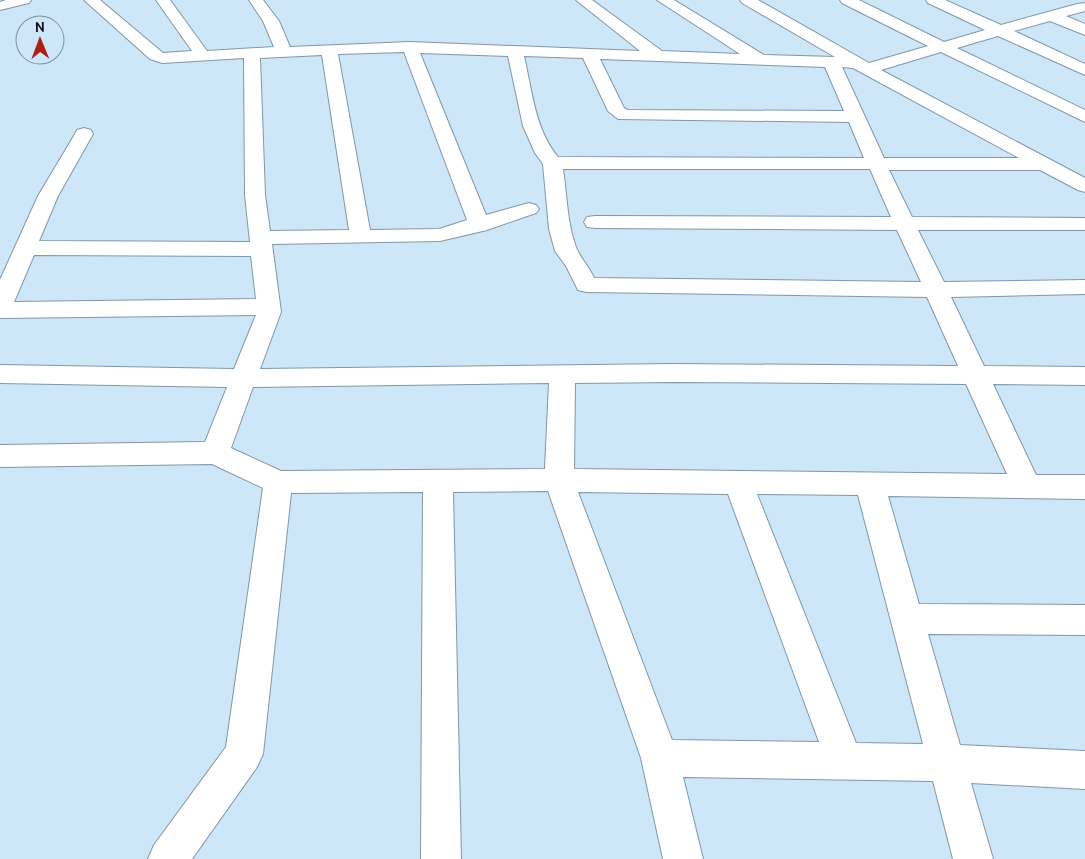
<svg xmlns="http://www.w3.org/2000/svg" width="1085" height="859" font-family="Cabin,sans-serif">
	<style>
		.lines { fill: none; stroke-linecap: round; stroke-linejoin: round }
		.street-casing { stroke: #8097a8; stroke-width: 2 }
		.street { fill: #fff; fill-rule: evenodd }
	</style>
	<rect width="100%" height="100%" fill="#cde6f8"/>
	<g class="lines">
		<defs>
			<path id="street" d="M6,0h25l-2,3 -29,7v-8z
				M84,0h16l63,53 29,-2 -36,-51h14l37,51 67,-4 -11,-26 -14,-21h14l16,21 11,26 120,-5 230,9 -64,-51h16l70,51 78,3 -83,-54h17l90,55 71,2 -93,-54 -2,-3h18l111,63 59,-17 -86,-43 -2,-3h19l85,42 41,-12 -57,-27 -2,-3h19l56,25 76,-21 8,-1v8l-19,5 19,8v11l-35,-14 -36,10 71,33v11l-87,-39 -41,12 128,62v12l-144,-70 -60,18 204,108v14l-7,-2 -38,-20h-151l23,47 173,1v12h-167l26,52 141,-2v14l-134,3 33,69 101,1v18l-92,-1 43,91h49v24l-197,-3 31,108 166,1v30l-157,-1 32,111 125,6v38l-114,-6 22,76h-40l-20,-78 -250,-4 20,82h-40l-22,-101 -93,-267 -95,1 8,367h-40l2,-367 -132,1 -28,261 -6,13 -65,92h-44l6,-14 72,-98 37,-259 -51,-24 -212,3v-22l205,-3 22,-55 -227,-4v-18l234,4 22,-54 -256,3v-38l38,-84 37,-62 2,-4 7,-2 7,2 2,4 -35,62 -19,45 211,1 -5,-47 -1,-137 -82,5 -12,-4zM404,52l63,168 -28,9 -69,1 -32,-176zM420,53l88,3 15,70 12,27 8,11 6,65 6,22 11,15 12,24 8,2 341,5 31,69 -284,-2 -414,5 21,-57 -9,-68 168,-3 47,-11 49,-17 3,-4 -3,-4 -7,-2 -43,12zM322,55l27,175 -79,1 -5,-36 -5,-137zM524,56l59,2 25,53 10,8 231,3 15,36 -306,-1c-23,-27 -26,-67 -34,-101zM600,59l225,8 19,44 -216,-1 -4,-2zM842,67l11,1 166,90h-135zM563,169h307l21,48 -296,-1 -8,1 -3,5 3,5 8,1 302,2 24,52 -327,-4c-4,-10 -15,-22 -18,-31 -9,-24 -9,-52 -13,-78zM34,255l217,1 5,43 -242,3zM674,382l292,2 41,90 -433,-5 1,-86zM549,383l-4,86 -264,2 -50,-23 22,-61zM578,492l150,2 91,248 -147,-2zM757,494l101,1 65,249 -67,-1z"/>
		</defs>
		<use href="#street" class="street-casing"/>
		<use href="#street" class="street"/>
	</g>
	<g transform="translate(40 40) rotate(359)"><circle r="24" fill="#cde6f8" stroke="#7d909d"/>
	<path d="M0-4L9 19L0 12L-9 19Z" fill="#ae1f13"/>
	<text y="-8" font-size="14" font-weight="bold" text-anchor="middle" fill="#060e14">N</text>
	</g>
</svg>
